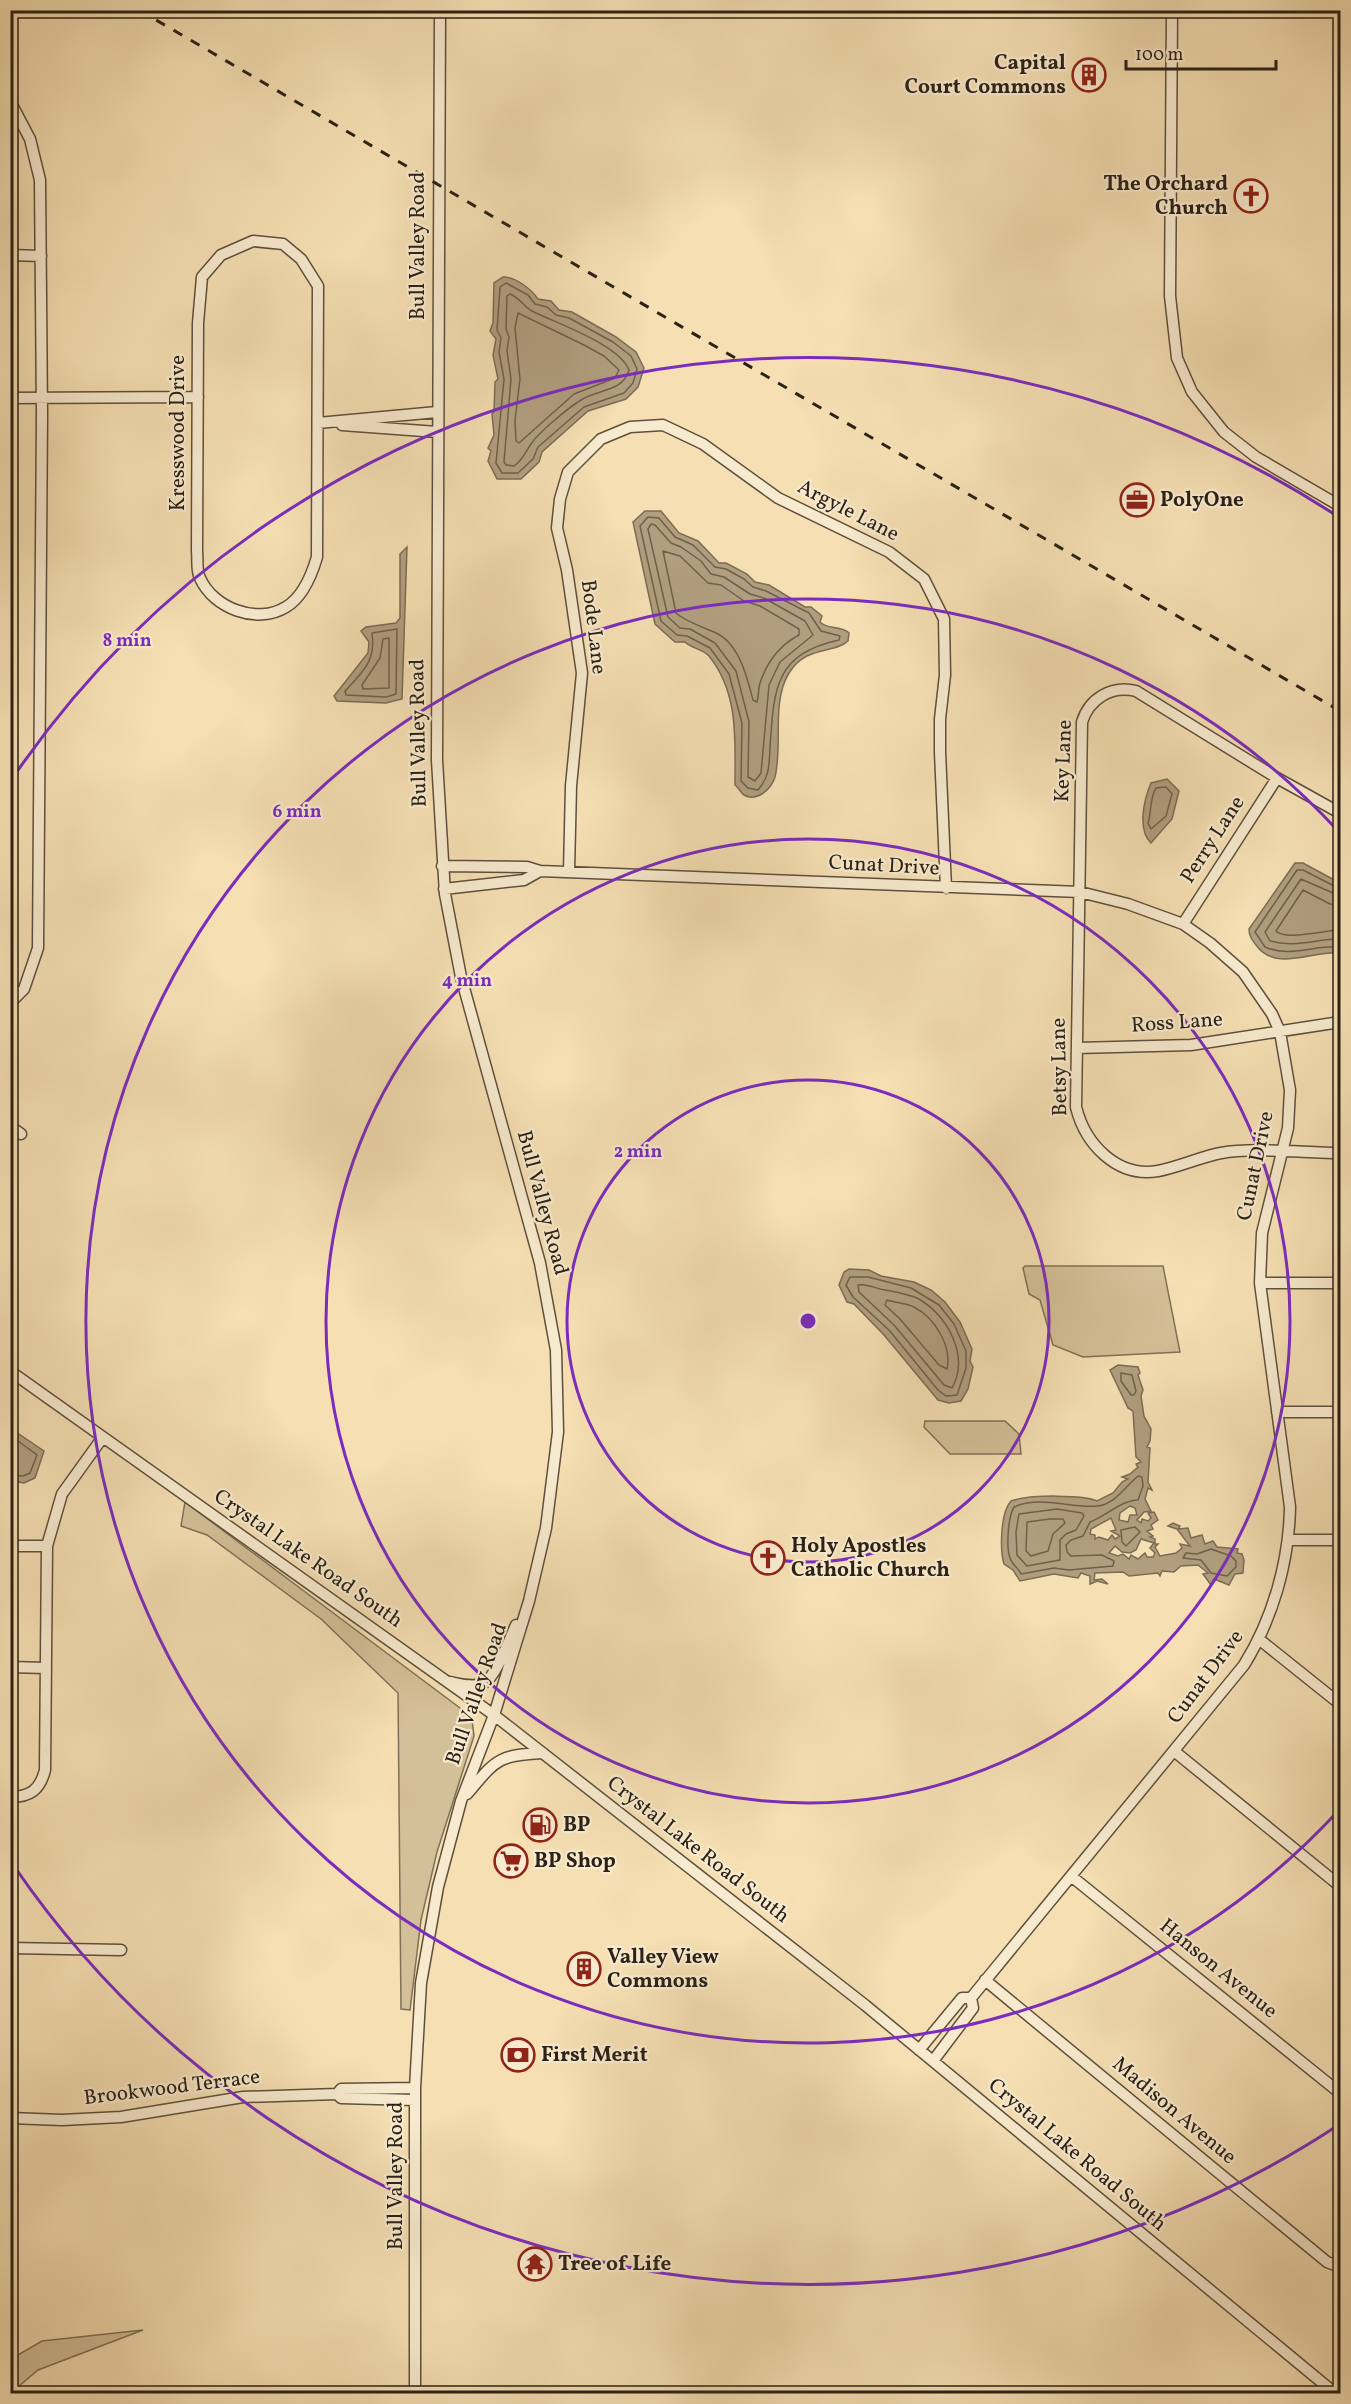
<svg xmlns="http://www.w3.org/2000/svg" width="1351" height="2404" font-family="Vollkorn,serif">
	<style>
		.green { fill: #d3bf98; stroke: #7f7057; stroke-width: 1.5 }
		.water { fill: #b09e7e; stroke: #7b6c54; stroke-width: 1.5; fill-rule: evenodd }
		.lines { fill: none; stroke-linecap: round; stroke-linejoin: round }
		.shore { stroke: #6e604a; stroke-width: 1.5 }
		.minor-casing { stroke: #5e503d; stroke-width: 13 }
		.minor { stroke: #f8eace; stroke-width: 10 }
		.rail { stroke: #2b2116; stroke-width: 3; stroke-dasharray: 10 10; stroke-linecap: butt }
		.ring { fill: none; stroke: #7b2cbf; stroke-width: 3 }
		.labels { text-anchor: middle; dominant-baseline: central; stroke-width: 4.5; stroke-linejoin: round; paint-order: stroke }
		.poi-label { font-size: 21px; font-weight: bold; fill: #2b2116; stroke: #f8eace; text-anchor: start }
		.street-label { font-size: 21px; fill: #2b2116; stroke: #f8eace }
		.centre { fill: #7b2cbf; stroke: #f8eace; stroke-width: 3 }
		.ring-label { font-size: 18px; text-anchor: middle; font-weight: bold; fill: #7b2cbf; stroke: #f8eace; stroke-width: 4.5; stroke-linejoin: round; paint-order: stroke }
	</style>
	<rect width="100%" height="100%" fill="#f5dfb3"/>
	<filter id="stains"><feTurbulence type="fractalNoise" baseFrequency=".00333" numOctaves="4"/><feColorMatrix values="0 0 0 0 .2 0 0 0 0 .09 0 0 0 0 .02 0 0 0 .5 -.17"/></filter>
	<radialGradient id="worn" r=".72"><stop offset=".6" stop-color="#630" stop-opacity="0"/><stop offset="1" stop-color="#630" stop-opacity=".3"/></radialGradient>
	<path class="green" d="M1025,1266h138l17,86 -97,5 -30,-12 -13,-45 -11,-6 -6,-26z
		M925,1421h80l14,13 2,20h-71l-26,-27z
		M185,1502l275,206 12,12 2,16 -37,116 -16,68 -11,90 -9,-1 -3,-316 -77,-74 -114,-84 -26,-9z
		M143,2330l-105,40 -27,23v-34l31,-18z"/>
	<path class="water" d="M503,277c13,0 28,12 35,22l13,2 8,9 13,2 44,25 20,15 8,16 -6,19 -12,12 -38,12 -46,41 -3,10 -18,17h-24l-9,-18 3,-10 -3,-3 6,-13 -2,-21 2,-3 1,-29 3,-3 -5,-24 3,-16 -6,-8 3,-8 1,-40z
		M645,511h16l18,22 19,8 21,22h7l21,11 8,8 14,3 36,22h6l11,9 -2,6c7,8 21,3 29,11l-1,8c-14,13 -42,4 -59,32 -18,29 -6,73 -14,104 -4,13 -19,25 -31,18 -3,-2 -6,-8 -9,-10 0,-45 4,-92 -26,-129 -6,-7 -17,-7 -24,-14h-10l-20,-18 -22,-102z
		M407,547l-5,152 -16,4 -49,-2 -3,-5 34,-43 1,-11 -8,-11 5,-4 30,-4 4,-5v-64z
		M1167,779l12,12 -7,28 -21,24c-14,-13 -7,-44 0,-60z
		M1295,863h8l37,20v70c-27,-3 -64,20 -84,-8 -4,-5 -7,-9 -7,-16z
		M849,1269l20,1 12,6 33,6 17,8 14,12 15,20 12,27 -2,12 3,6 -5,22 -7,12 -12,2 -11,-3 -54,-65 -30,-31 -7,-2 -8,-17 5,-13z
		M1118,1365l20,2 2,6 -2,2 5,15 -2,6 3,20 7,13 -1,12 -3,6 3,1 -2,34 4,8 -4,-2 -3,11 6,12 -7,1 -7,8 4,3 1,-4 6,2 3,-3 -3,-5 6,-1 4,8 -7,5 2,4 -6,2 6,5 -3,1 5,2v5h3l-3,3 5,9 16,-3 6,-5 -2,-4 10,2 -13,-17 -9,-3 5,-3 7,3 -2,3 10,-1 3,10 11,-3 3,9 8,-3 4,6 21,2 -1,4 5,1 2,6 -1,13 -8,1 -6,11 -15,-6 -3,6 -8,-11 5,-1 -10,-8 -17,1 -7,6 -12,-1 -2,5 -2,-3 -29,3 -6,-4 -28,1 -1,7 8,-1 6,5 -11,-3 -7,3v-8l-9,-3 -3,5 -24,-4 -34,7 -7,-11 -9,-6c-4,-13 -4,-51 7,-63 19,-7 74,-6 86,0l16,-8 9,-11 6,-3 -6,-2 8,-3 8,-7 -2,-3 5,-2 -5,-5 -3,-46 -5,-3 -18,-38zM1130,1506l5,2 2,7h-7l-2,7 -9,-2 1,-7zM1111,1518l5,12 -5,1 9,5 -5,3 -3,-4 -4,5 -9,-3 -4,2v-4l-5,-1 1,-5zM1141,1539l13,4 -4,5 5,5 -2,4h-6l-2,-4 -7,6 -7,-4 -2,4 -6,-5 -5,2 -9,-3 6,-7 7,6 8,1 6,-3z
		M10,1428l34,23 -9,27 -11,5 -13,-2z"/>
	<g class="lines">
		<path class="shore" d="M506,283l22,12 7,9 12,3 9,8 13,3 44,24 18,14 6,13 -4,14 -9,10 -40,14 -46,40 -5,12 -15,14h-16l-6,-10 8,-84 -5,-27 2,-14 -4,-8 3,-43z
			M510,294c10,4 14,13 22,17 23,12 87,33 97,59 -6,22 -31,19 -48,30 -13,8 -42,32 -50,44 -6,8 -7,15 -17,22l-8,-1 -2,-3 7,-83 -4,-28 2,-14 -3,-8 1,-33z
			M518,313l66,32 20,11 15,14 -4,8 -41,16 -55,49 -3,-2 -1,-21 5,-41 -5,-51z
			M648,517l11,1 16,19 18,8 22,22 11,2 18,10 9,8 13,4 43,22 12,18 19,5 -1,4c-65,14 -65,50 -69,107 -1,18 0,29 -12,43l-10,-2 -7,-7 1,-58 -13,-49 -19,-26 -23,-12 -10,-1 -16,-14 -21,-95z
			M651,524l4,1 16,18 10,4 20,14 10,13 13,3 26,17 14,4 41,23 8,14 -33,27 -11,23 -8,88 -6,8 -7,-4 1,-55 -13,-51 -21,-28 -25,-14 -10,-1 -12,-11 -20,-88z
			M663,551l17,5 28,27 13,2 23,16 16,5 39,23v6c-19,10 -32,27 -39,48 -2,6 -1,13 -3,19l-4,-2c-6,-23 -14,-58 -39,-68 -12,-5 -29,-11 -38,-19z
			M397,629l-1,65 -10,3 -40,-2 -1,-4c19,-20 31,-31 27,-58z
			M389,638v50l-26,1 -1,-4 18,-27 3,-19z
			M1166,787l6,7 -6,22 -15,13 -3,-6c4,-12 1,-23 8,-35z
			M1340,889l-37,-19h-6l-42,62 10,15c25,11 48,-2 75,0
			M1340,896l-39,-17 -36,53 5,9c25,7 45,-2 70,-2
			M1340,905l-10,-1 -27,-14 -27,41c9,10 49,-1 64,-1
			M850,1277h18l43,11 28,17 15,19 12,27v17l-9,27 -11,1 -8,-6 -49,-60 -36,-33 -7,-12z
			M858,1285c9,-2 18,4 27,5 10,2 22,4 32,8 30,16 53,58 35,90l-8,-3 -50,-60 -35,-33z
			M887,1300c9,3 19,3 27,7 21,11 38,39 33,62l-8,-4 -39,-46 -15,-14z
			M1121,1373l11,2 4,16 -2,4h-3l-10,-14z
			M10,1435l27,20 -7,18 -7,3 -13,-1
			M1138,1476l4,1 1,9 -5,14c-16,0 -32,16 -48,22l-7,14 -12,4 -5,5 1,7 4,4 31,-1 12,6 -1,5 -44,4 -15,-2 -33,6c-3,-7 -9,-9 -11,-16 -4,-11 -2,-41 4,-51 27,-12 58,2 84,-1 17,-2 28,-20 40,-30z
			M1057,1509l25,4 2,3 -8,14 -10,4 -6,6v20l-33,6 -10,-11 -1,-23 3,-18z
			M1050,1519h13l2,4 -12,11 -5,17 -17,5 -5,-5 1,-29z
			M1135,1527l5,5 -14,14 -4,-4 -1,-12z
			M1211,1549l20,7 5,5v6l-9,9 -16,-3 -10,-13 -18,-2 3,-5 11,1z"/>
		<defs>
			<path id="minor" d="M1172,10l-2,286 7,62 15,34 32,40 32,25 84,49
				M10,101l20,38 10,41 2,234 -4,534 -14,41 -14,14
				M253,241l30,3 18,15 17,27 -1,271c-5,17 -14,40 -31,50 -29,18 -73,1 -86,-29 -4,-7 -2,-19 -3,-27l1,-228 4,-46 19,-22z
				M10,255l31,1
				M10,398l188,-1
				M318,423l119,-11
				M342,425l95,7
				M1340,813l-63,-35 -141,-87c-25,-6 -47,8 -54,31l-6,385c9,37 41,71 82,64 21,-4 42,-14 63,-18 31,-6 85,0 119,0
				M442,866l85,1 13,4 540,21 48,12 55,20 27,19 33,29 29,42 8,18 10,58 -2,38 -26,105 -2,50 30,224c-1,55 -17,111 -46,158l-273,333 2,10 -40,53
				M569,871l2,-85 11,-113 -15,-103 -10,-42 3,-29 8,-27 33,-33 29,-12 33,-2 40,19 75,54 111,54 35,27 20,40 1,56 -5,44v33l6,136
				M444,889l80,-9 16,-9
				M1183,924l94,-146
				M1077,1048l114,-3 149,-23
				M10,1126l11,8
				M1260,1283h80
				M10,1371l484,344 371,290 471,389
				M1277,1412h63
				M1289,1540h51
				M10,1546h37
				M1260,1640l80,64
				M10,1667l36,1
				M450,1682c10,2 24,6 34,1 12,-6 26,-45 32,-58
				M1174,1751l166,135
				M467,1794c29,-34 30,-39 76,-41
				M10,1797c20,0 30,-7 35,-27l2,-224 15,-52 41,-57
				M1071,1876l269,217
				M10,1948l111,2
				M985,1980l342,282 13,5
				M919,2050l43,-52h9
				M337,2094l4,-5 74,-1
				M10,2118l52,2 59,-3 122,-20 94,-3 4,4 74,2
				M415,2394v-306l6,-105 17,-96 23,-86 33,-86 35,-114 17,-73 12,-96 -2,-82 -16,-87 -79,-286 -16,-83 -8,-134 3,-750"/>
		</defs>
		<use href="#minor" class="minor-casing"/>
		<use href="#minor" class="minor"/>
		<path class="rail" d="M139,10l1201,701"/>
	</g>
	<g class="ring">
		<circle cx="808" cy="1321" r="241"/>
		<circle cx="808" cy="1321" r="482"/>
		<path d="M1340 1809A722 722 0 1 1 1340 833"/>
		<path d="M1340 2124A963 963 0 0 1 14 1866M14 776A963 963 0 0 1 1340 518"/>
	</g>
	<defs>
		<symbol id="building-ring" viewBox="-11 -11 22 22"><circle r="9.5" fill="#f8eace" stroke="#8f2418" stroke-width="1.5"/><path d="M-4-6H4V6H1V3H-1V6H-4ZM-2.5-4.3h1.7v1.8h-1.7ZM.8-4.3h1.7v1.8H.8ZM-2.5-1h1.7V.8h-1.7ZM.8-1h1.7V.8H.8Z" fill="#8f2418"/></symbol>
		<symbol id="church-ring" viewBox="-11 -11 22 22"><circle r="9.5" fill="#f8eace" stroke="#8f2418" stroke-width="1.5"/><path d="M-1.2-6h2.4v3.5h3.3v2.4h-3.3V6h-2.4V-.1h-3.3v-2.4h3.3Z" fill="#8f2418"/></symbol>
		<symbol id="office-ring" viewBox="-11 -11 22 22"><circle r="9.5" fill="#f8eace" stroke="#8f2418" stroke-width="1.5"/><path d="M-6-3h4V-5.5h4V-3h4V5H-6ZM-1-4.5V-3h2v-1.5ZM-6 0V1H6V0Z" fill="#8f2418"/></symbol>
		<symbol id="fuel-ring" viewBox="-11 -11 22 22"><circle r="9.5" fill="#f8eace" stroke="#8f2418" stroke-width="1.5"/><path d="M-5.5-6h7V0h2V4h1.3V-2.5L3-4.5l.8-.8L6-3V5H2.5V1h-1V6h-7ZM-4.2-4.7v3.2H.2V-4.7Z" fill="#8f2418"/></symbol>
		<symbol id="supermarket-ring" viewBox="-11 -11 22 22"><circle r="9.5" fill="#f8eace" stroke="#8f2418" stroke-width="1.5"/><path d="M-6-5.5h2.5l.6 2H6L4.5 2H-2.5L-4.4-4H-6ZM-1.5 3.2a1.3 1.3 0 1 0 .1 0ZM3 3.2a1.3 1.3 0 1 0 .1 0Z" fill="#8f2418"/></symbol>
		<symbol id="bank-ring" viewBox="-11 -11 22 22"><circle r="9.5" fill="#f8eace" stroke="#8f2418" stroke-width="1.5"/><path d="M-6-4H6V4H-6ZM0-2.3a2.3 2.3 0 1 0 0 4.6a2.3 2.3 0 1 0 0-4.6Z" fill="#8f2418"/></symbol>
		<symbol id="temple-ring" viewBox="-11 -11 22 22"><circle r="9.5" fill="#f8eace" stroke="#8f2418" stroke-width="1.5"/><path d="M0-6L5-2H3V0L6.5 2.5H4V6H1.5V3h-3V6H-4V2.5H-6.5L-3 0V-2H-5Z" fill="#8f2418"/></symbol>
	</defs>
	<g fill-rule="evenodd">
		<use href="#building-ring" x="1070" y="56" width="38" height="38"/>
		<use href="#church-ring" x="1232" y="177" width="38" height="38"/>
		<use href="#office-ring" x="1118" y="481" width="38" height="38"/>
		<use href="#church-ring" x="749" y="1539" width="38" height="38"/>
		<use href="#fuel-ring" x="521" y="1806" width="38" height="38"/>
		<use href="#supermarket-ring" x="492" y="1842" width="38" height="38"/>
		<use href="#building-ring" x="565" y="1950" width="38" height="38"/>
		<use href="#bank-ring" x="499" y="2036" width="38" height="38"/>
		<use href="#temple-ring" x="516" y="2245" width="38" height="38"/>
	</g>
	<g class="labels">
		<g class="poi-label">
			<text x="1066" y="63" text-anchor="end">Capital<tspan x="1066" dy="24">Court Commons</tspan></text>
			<text x="1228" y="184" text-anchor="end">The Orchard<tspan x="1228" dy="24">Church</tspan></text>
			<text x="1160" y="500">PolyOne</text>
			<text x="791" y="1546">Holy Apostles<tspan x="791" dy="24">Catholic Church</tspan></text>
			<text x="563" y="1825">BP</text>
			<text x="534" y="1861">BP Shop</text>
			<text x="607" y="1957">Valley View<tspan x="607" dy="24">Commons</tspan></text>
			<text x="541" y="2055">First Merit</text>
			<text x="558" y="2264">Tree of Life</text>
		</g>
		<g class="street-label">
			<text transform="translate(418 246) rotate(-90)">Bull Valley Road</text>
			<text transform="translate(178 433) rotate(-90)">Kresswood Drive</text>
			<text transform="translate(848 511) rotate(27)">Argyle Lane</text>
			<text transform="translate(593 627) rotate(83)">Bode Lane</text>
			<text transform="translate(419 733) rotate(-91)">Bull Valley Road</text>
			<text transform="translate(1064 761) rotate(-88)">Key Lane</text>
			<text transform="translate(1213 840) rotate(-57)">Perry Lane</text>
			<text transform="translate(884 866) rotate(3)">Cunat Drive</text>
			<text transform="translate(1177 1023) rotate(-4)">Ross Lane</text>
			<text transform="translate(1060 1067) rotate(-91)">Betsy Lane</text>
			<text transform="translate(1256 1166) rotate(-78)">Cunat Drive</text>
			<text transform="translate(542 1203) rotate(75)">Bull Valley Road</text>
			<text transform="translate(308 1559) rotate(35)">Crystal Lake Road South</text>
			<text transform="translate(1206 1677) rotate(-53)">Cunat Drive</text>
			<text transform="translate(477 1694) rotate(-71)">Bull Valley Road</text>
			<text transform="translate(698 1850) rotate(38)">Crystal Lake Road South</text>
			<text transform="translate(1218 1969) rotate(39)">Hanson Avenue</text>
			<text transform="translate(172 2088) rotate(-7)">Brookwood Terrace</text>
			<text transform="translate(1174 2111) rotate(40)">Madison Avenue</text>
			<text transform="translate(1077 2155) rotate(40)">Crystal Lake Road South</text>
			<text transform="translate(396 2176) rotate(-90)">Bull Valley Road</text>
		</g>
	</g>
	<circle cx="808" cy="1321" r="9" class="centre"/>
	<g class="ring-label">
		<text x="127" y="646">8 min</text>
		<text x="297" y="817">6 min</text>
		<text x="467" y="986">4 min</text>
		<text x="638" y="1157">2 min</text>
	</g>
	<rect width="1351" height="2404" fill="none" stroke="#f5dfb3" stroke-width="36"/>
	<rect x="12" y="12" width="1327" height="2380" fill="none" stroke="#2b2116" stroke-width="3"/>
	<rect x="18" y="18" width="1315" height="2368" fill="none" stroke="#2b2116" stroke-width="1.5"/>
	<path d="M1126 60v9h150v-9" fill="none" stroke="#2b2116" stroke-width="3"/>
	<text x="1135" y="60" font-size="18" fill="#2b2116" stroke="#f8eace" stroke-width="4.5" paint-order="stroke">100 m</text>
	<rect width="100%" height="100%" filter="url(#stains)"/>
	<rect width="100%" height="100%" fill="url(#worn)"/>
</svg>
